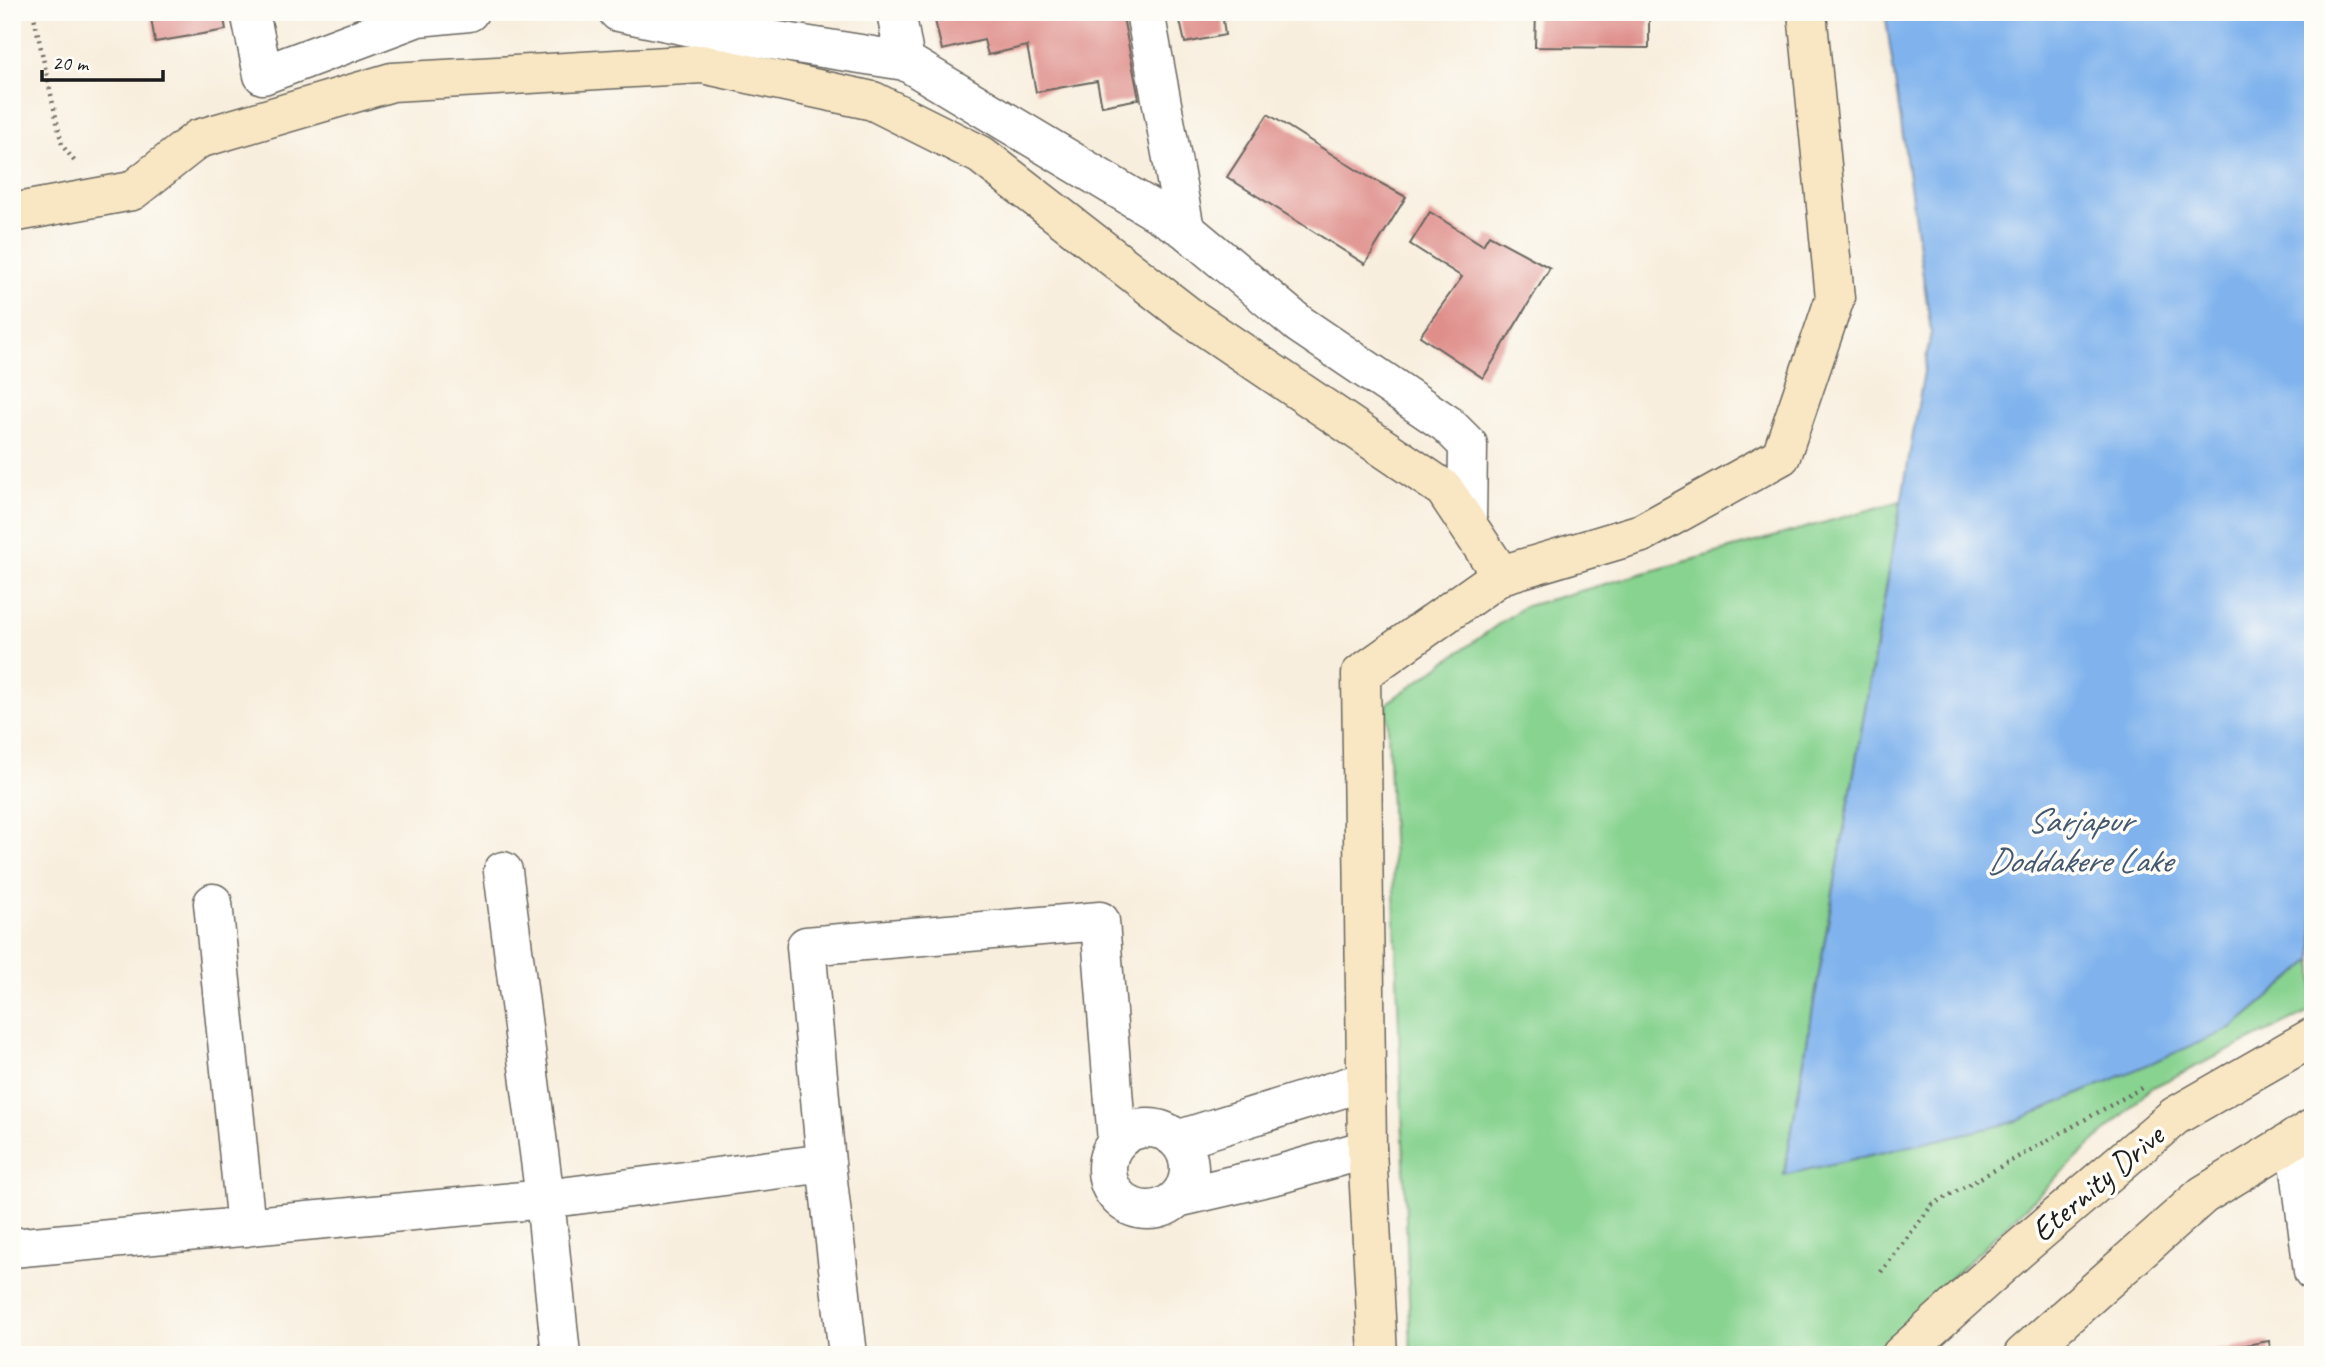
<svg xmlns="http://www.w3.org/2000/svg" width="2325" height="1367" font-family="Caveat,sans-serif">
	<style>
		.green { fill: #88d390; stroke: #527856; stroke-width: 2 }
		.water { fill: #80b3ed; stroke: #4e6884; stroke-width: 2 }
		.building { fill: #df8e8a }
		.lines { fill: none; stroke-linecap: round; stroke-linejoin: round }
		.street-casing { stroke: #696660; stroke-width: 41 }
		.secondary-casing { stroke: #696660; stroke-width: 41 }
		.path { stroke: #696660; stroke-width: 4.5; stroke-dasharray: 2 5; stroke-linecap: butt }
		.street { stroke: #fff; stroke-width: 38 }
		.secondary { stroke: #f9e7c3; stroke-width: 38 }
		.labels { text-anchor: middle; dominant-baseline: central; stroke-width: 7; stroke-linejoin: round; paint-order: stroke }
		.street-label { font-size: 33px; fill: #1c1c1c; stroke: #fdfcf7 }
		.water-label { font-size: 35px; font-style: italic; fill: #445870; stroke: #fdfcf7 }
	</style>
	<rect width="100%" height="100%" fill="#fdfcf7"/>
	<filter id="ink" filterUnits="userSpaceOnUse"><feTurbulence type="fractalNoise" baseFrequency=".0143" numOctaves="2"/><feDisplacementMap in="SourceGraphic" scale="14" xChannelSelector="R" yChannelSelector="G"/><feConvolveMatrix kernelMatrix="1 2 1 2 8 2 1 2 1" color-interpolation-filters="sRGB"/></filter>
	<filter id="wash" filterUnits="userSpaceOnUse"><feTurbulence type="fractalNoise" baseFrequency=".00686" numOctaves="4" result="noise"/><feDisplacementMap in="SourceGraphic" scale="28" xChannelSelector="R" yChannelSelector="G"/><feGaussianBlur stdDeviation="1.57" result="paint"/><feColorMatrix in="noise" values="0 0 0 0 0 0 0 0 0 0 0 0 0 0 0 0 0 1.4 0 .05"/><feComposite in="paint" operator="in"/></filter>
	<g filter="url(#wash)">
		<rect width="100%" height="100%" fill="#f8eedd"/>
		<path class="green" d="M1901,501l-117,673 447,-145 82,-69v50l-162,78 -245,233 -24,34h-471l-24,-652 136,-96z"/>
		<path class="water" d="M1885,12h428v948l-82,69 -220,94 -227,52 147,-844z"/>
		<g id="blocks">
			<path class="building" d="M150,12h73l3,18 -71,12z
				M933,12h189l17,87 -37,7 -5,-25 -61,11 -9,-46 -39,9 -4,-15 -42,10z
				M1178,12h60l1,5 -16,3 2,15 -40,8z
				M1536,12h113v36l-114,-1z
				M1268,114l92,58 46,25 -41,67 -138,-87z
				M1430,212l53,33 6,-10 61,33 -67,110 -63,-42 42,-59 -52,-33z
				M2269,1341l2,14h-71v-2z"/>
		</g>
	</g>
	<g filter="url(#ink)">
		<use href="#blocks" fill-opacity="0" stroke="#696660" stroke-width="2"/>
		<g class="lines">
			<defs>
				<path id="street" d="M250,12l13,63 155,-58 51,-5
					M618,12l78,16 209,33
					M896,12l9,49 280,168 114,95 148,100 21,21 -1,78
					M1145,12l40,217
					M503,871l42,328 16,156
					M213,903l33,324
					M1107 1169a41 41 0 1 1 82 0a41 41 0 1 1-82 0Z
					M2296,1138l17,133
					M1177,1140l189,-59
					M1177,1198l103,-24 87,-25
					M12,1248l533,-49 281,-36
					M848,1355l-22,-192 -20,-217 294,-25 17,221"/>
				<path id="secondary" d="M12,213l120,-22 66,-52 194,-57 310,-18 171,37 108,54 206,160 257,174 57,86
					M1378,1355l-11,-206 -6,-475 140,-99 141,-42 139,-77 54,-158 -28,-286
					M1901,1355l116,-104 158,-135 138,-79
					M2023,1355l180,-160 110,-67"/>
			</defs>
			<use href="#street" class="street-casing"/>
			<use href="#secondary" class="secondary-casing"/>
			<path class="path" d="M33,12l29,133 13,17
				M1881,1272l51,-67 213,-119"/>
			<use href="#street" class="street"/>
			<use href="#secondary" class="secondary"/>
		</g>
	</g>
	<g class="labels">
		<g class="street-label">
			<text transform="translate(2097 1183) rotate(-40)">Eternity Drive</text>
		</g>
		<g class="water-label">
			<text x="2079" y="820">Sarjapur<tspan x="2079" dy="40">Doddakere Lake</tspan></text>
		</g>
	</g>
	<rect width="2325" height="1367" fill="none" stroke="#fdfcf7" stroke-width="42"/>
	<path d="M42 70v10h121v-10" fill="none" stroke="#1c1c1c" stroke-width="3.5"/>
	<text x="52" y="70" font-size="21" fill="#1c1c1c" stroke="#fdfcf7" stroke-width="5" paint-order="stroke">20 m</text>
</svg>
